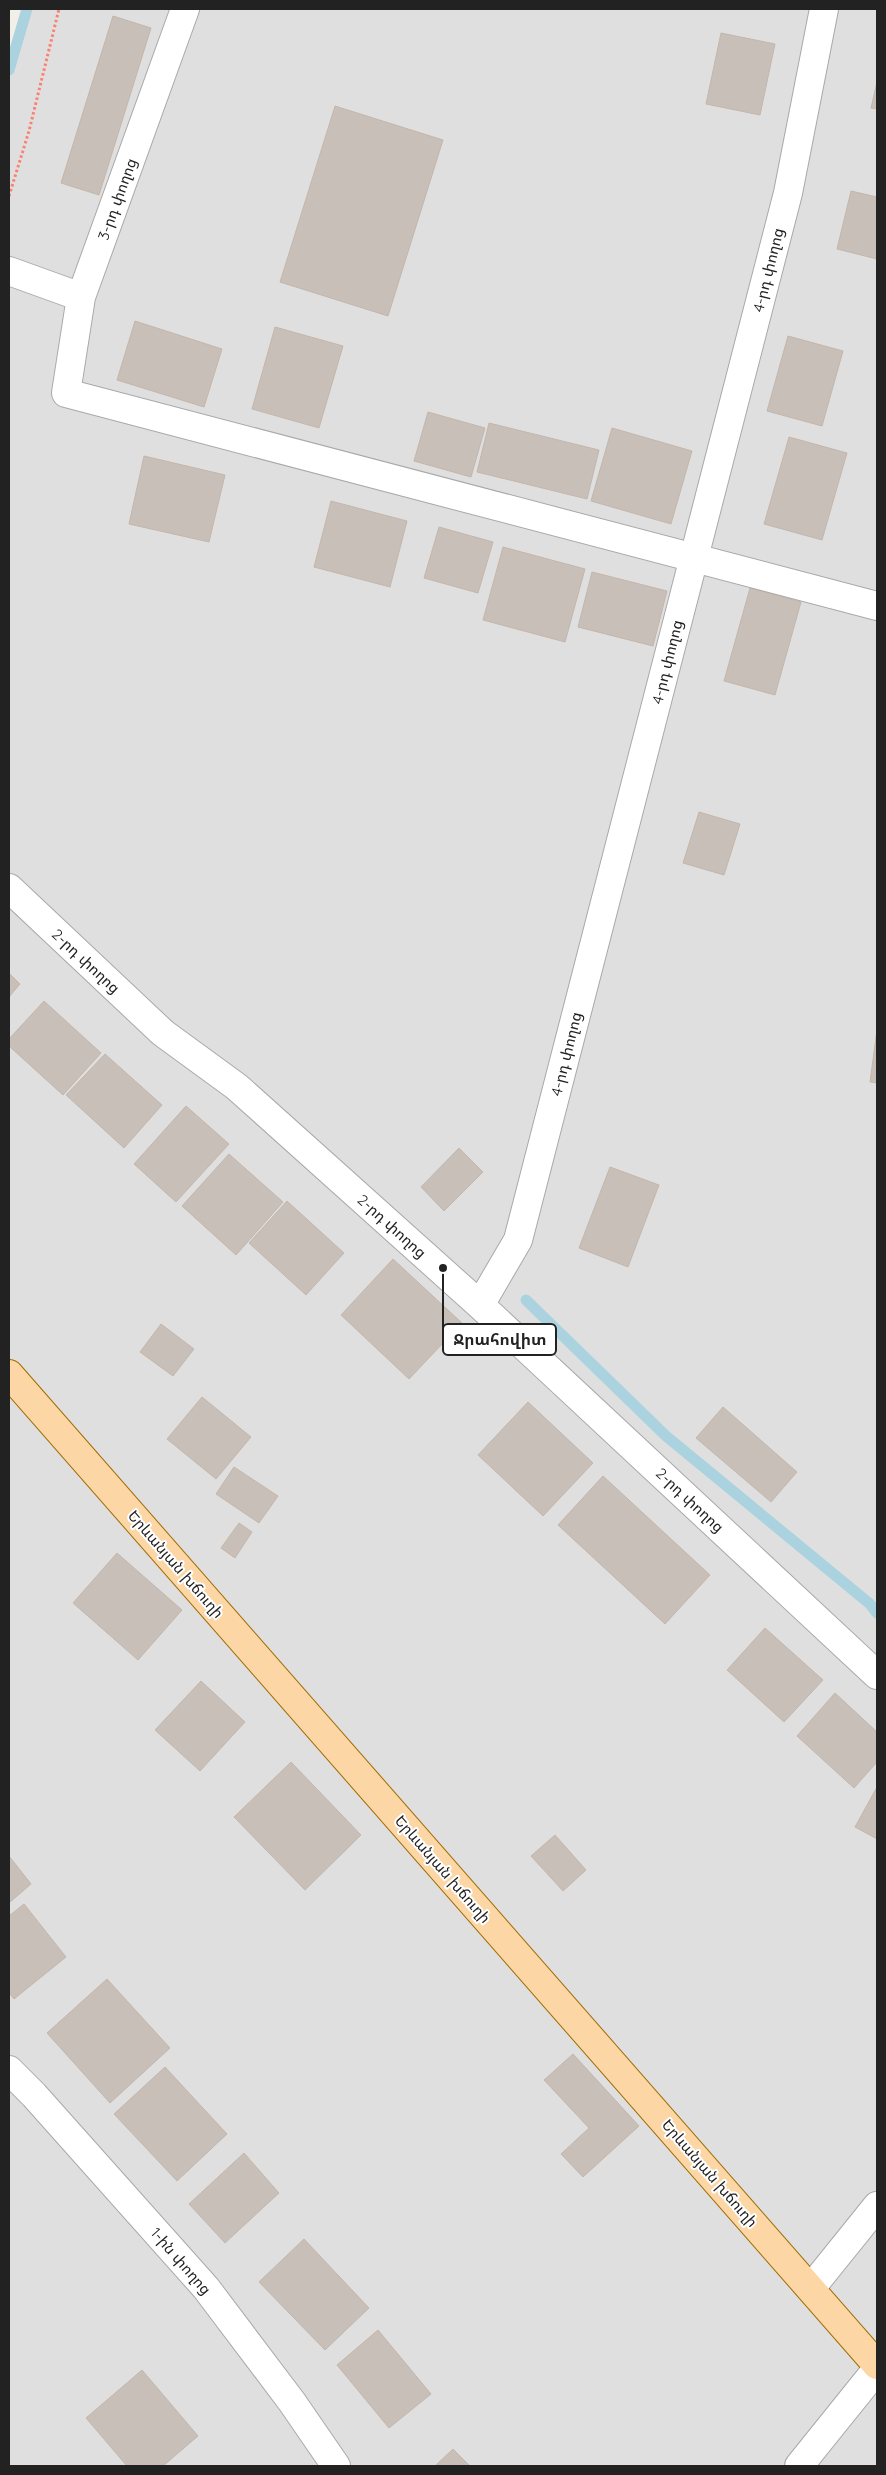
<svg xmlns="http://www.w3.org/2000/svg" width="886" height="2475" font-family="Quicksand,'Noto Sans Armenian',sans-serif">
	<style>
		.residential { fill: #e0dfdf }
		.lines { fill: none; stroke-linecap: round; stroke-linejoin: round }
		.stream { stroke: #aad3df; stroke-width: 11 }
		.building { fill: #c7bfb8; stroke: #c4b6ab }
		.street-casing { stroke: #a9a9a9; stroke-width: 30 }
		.primary-casing { stroke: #a06b00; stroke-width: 30 }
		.path { stroke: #fa8072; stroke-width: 3; stroke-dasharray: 2.5 2.5; stroke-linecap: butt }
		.street { stroke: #fff; stroke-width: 28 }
		.primary { stroke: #fcd6a4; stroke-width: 28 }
		.labels { text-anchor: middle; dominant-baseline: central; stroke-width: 4; stroke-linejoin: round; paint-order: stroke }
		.street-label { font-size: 15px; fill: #222; stroke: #fff }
		.leader { fill: none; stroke: #222; stroke-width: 2 }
		.callout-dot { fill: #222; stroke: #fff; stroke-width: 2 }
		.callout { fill: #fff; stroke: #222; stroke-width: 2 }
		.callout-label { font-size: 16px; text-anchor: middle; font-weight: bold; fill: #222 }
	</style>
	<rect width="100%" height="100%" fill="#f2efe9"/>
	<path class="residential" d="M27,9h850v2457h-868v-2396z"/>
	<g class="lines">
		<path class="stream" d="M9,70l18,-61
			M526,1300l140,136 204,168 7,9"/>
	</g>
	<path class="building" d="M113,16l38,12 -52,167 -38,-12z
		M721,33l54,11 -15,71 -54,-11z
		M877,82v27l-6,-1z
		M335,106l108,34 -55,176 -108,-34z
		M851,191l26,6v62l-40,-10z
		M135,321l87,28 -18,58 -87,-27z
		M275,327l68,19 -24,82 -67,-19z
		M788,336l55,15 -21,75 -55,-15z
		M428,412l57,16 -14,49 -57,-16z
		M489,423l110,27 -12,49 -110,-27z
		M612,428l80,23 -21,73 -80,-23z
		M789,437l58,16 -25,87 -58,-16z
		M144,456l81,19 -16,67 -80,-18z
		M331,501l76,20 -17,66 -76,-20z
		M439,527l54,15 -15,51 -54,-15z
		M503,547l82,22 -20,73 -82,-22z
		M592,572l75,19 -14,55 -75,-19z
		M750,588l51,14 -26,93 -51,-14z
		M699,812l41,12 -16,51 -41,-12z
		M9,973l11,11 -11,13z
		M44,1001l57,52 -38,42 -54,-49v-7z
		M877,1030v53l-7,-1z
		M105,1054l57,51 -38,43 -58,-53z
		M186,1106l43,38 -53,58 -42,-38z
		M459,1148l24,24 -39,39 -23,-24z
		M229,1154l54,48 -47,53 -54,-49z
		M610,1167l49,18 -31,82 -49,-19z
		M287,1201l57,52 -38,42 -57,-52z
		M393,1259l69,64 -53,56 -68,-64z
		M161,1324l33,25 -21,27 -33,-24z
		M202,1397l49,40 -35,42 -49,-40z
		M528,1402l65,61 -50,53 -65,-61z
		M723,1407l74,65 -26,30 -75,-64z
		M234,1467l44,29 -19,27 -43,-29z
		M603,1476l107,99 -45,49 -107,-99z
		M239,1523l13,9 -17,26 -14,-10z
		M117,1553l65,57 -44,50 -65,-57z
		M765,1628l58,52 -39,42 -57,-52z
		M201,1681l44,41 -45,49 -45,-41z
		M835,1693l42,39v30l-23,26 -57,-52z
		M291,1762l70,73 -56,55 -71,-73z
		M877,1787v52l-22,-12z
		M555,1835l31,35 -23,21 -32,-35z
		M9,1856l22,28 -22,19z
		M24,1904l42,53 -52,42 -5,-6v-77z
		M107,1979l63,69 -60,55 -63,-70z
		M573,2054l66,72 -56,51 -22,-23 28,-26 -45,-48z
		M165,2067l62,67 -50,47 -63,-67z
		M244,2153l35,40 -54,50 -36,-39z
		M304,2239l65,69 -44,42 -66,-68z
		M378,2330l53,64 -42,34 -52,-63z
		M142,2370l56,66 -35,30h-36l-41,-48z
		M453,2449l17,17h-35z"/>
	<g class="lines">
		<defs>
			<path id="street" d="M185,9l-104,288 -15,96 811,213
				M9,271l72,26
				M9,888l154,145 74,54 243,218 397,370
				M480,1305l38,-65 270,-1047 36,-184
				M9,2070l25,25 172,193 86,114 44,64
				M811,2288l66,-82
				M799,2466l78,-97"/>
			<path id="primary" d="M9,1374l868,991"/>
		</defs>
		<use href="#street" class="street-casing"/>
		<use href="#primary" class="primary-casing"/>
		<path class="path" d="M9,196l20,-65 30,-122"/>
		<use href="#street" class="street"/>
		<use href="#primary" class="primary"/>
	</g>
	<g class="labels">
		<g class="street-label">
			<text transform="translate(117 199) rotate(-70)">3-րդ փողոց</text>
			<text transform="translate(768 270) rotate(-76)">4-րդ փողոց</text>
			<text transform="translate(667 662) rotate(-76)">4-րդ փողոց</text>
			<text transform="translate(86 961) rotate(43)">2-րդ փողոց</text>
			<text transform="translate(566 1054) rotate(-76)">4-րդ փողոց</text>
			<text transform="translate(392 1226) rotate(42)">2-րդ փողոց</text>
			<text transform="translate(690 1500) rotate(43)">2-րդ փողոց</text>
			<text transform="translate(176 1564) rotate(49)">Երևանյան խճուղի</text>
			<text transform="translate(443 1869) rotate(49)">Երևանյան խճուղի</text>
			<text transform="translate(710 2173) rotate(49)">Երևանյան խճուղի</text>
			<text transform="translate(181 2261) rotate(49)">1-ին փողոց</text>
		</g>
	</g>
	<path class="leader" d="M443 1268L443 1340"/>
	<circle class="callout-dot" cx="443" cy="1268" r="5"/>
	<rect class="callout" x="443" y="1324" width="113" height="31" rx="5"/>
	<g class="callout-label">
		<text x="500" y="1345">Ջրահովիտ</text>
	</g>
	<rect width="886" height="2475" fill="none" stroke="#222222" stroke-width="20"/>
</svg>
